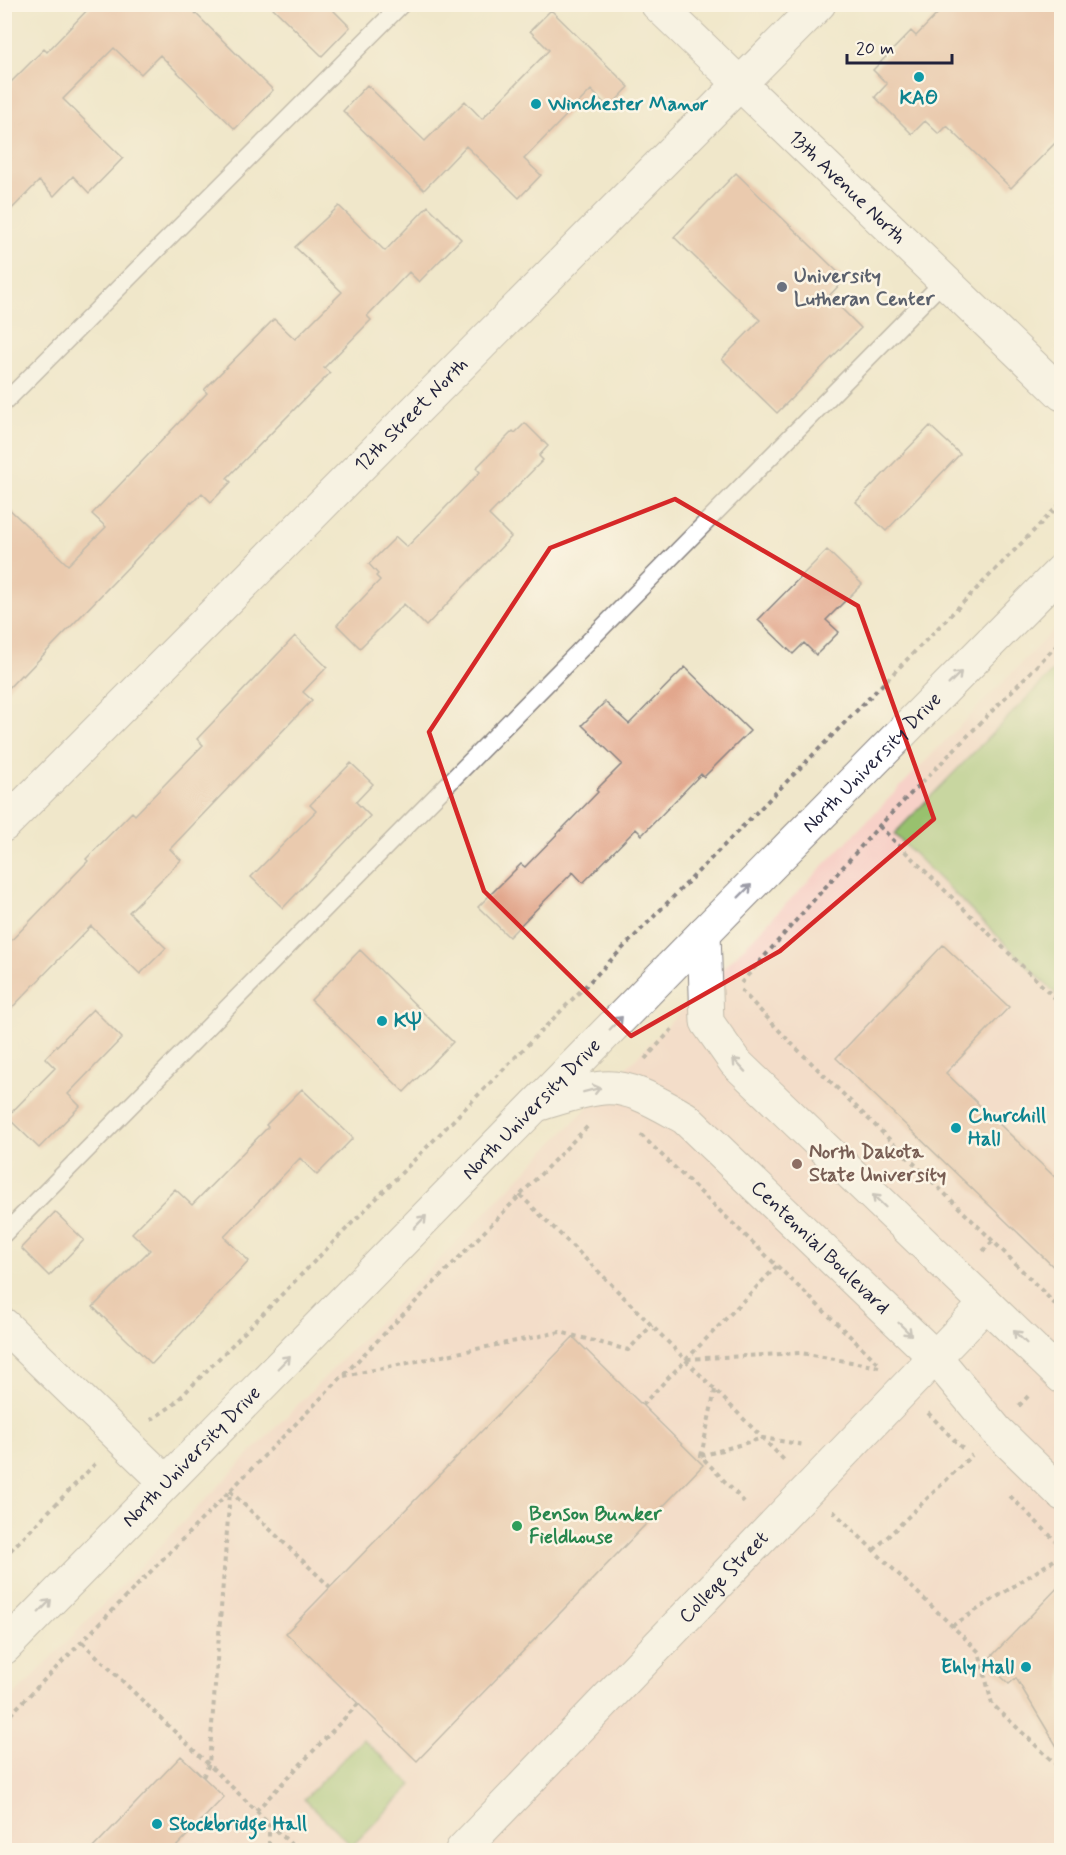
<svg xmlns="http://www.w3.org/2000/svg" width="1066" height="1855" font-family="Mynerve,sans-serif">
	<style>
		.built { fill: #f7d1c8 }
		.green { fill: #98c16e; stroke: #5d7254; stroke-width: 1.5 }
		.building { fill: #e2a78d }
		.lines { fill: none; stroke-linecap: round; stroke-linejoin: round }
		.lane-casing { stroke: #898483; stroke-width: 19 }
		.street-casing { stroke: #898483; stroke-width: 35 }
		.primary-casing { stroke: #898483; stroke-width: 35 }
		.path { stroke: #898483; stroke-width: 4; stroke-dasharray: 4.5 4.5; stroke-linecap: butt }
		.lane { stroke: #fff; stroke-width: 16 }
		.street { stroke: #fff; stroke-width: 33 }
		.primary { stroke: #fff; stroke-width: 33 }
		.oneway { stroke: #9c9ca7 }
		.marked { fill: none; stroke: #d62828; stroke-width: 4.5; stroke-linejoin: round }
		.culture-dot { fill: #0f9aa8; stroke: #fcf5e5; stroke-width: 2 }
		.worship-dot { fill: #6b7280; stroke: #fcf5e5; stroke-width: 2 }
		.education-dot { fill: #8d6e63; stroke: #fcf5e5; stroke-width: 2 }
		.leisure-dot { fill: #2e9e5b; stroke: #fcf5e5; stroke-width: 2 }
		.labels { text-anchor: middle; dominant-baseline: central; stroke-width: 5; stroke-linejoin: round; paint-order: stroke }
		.culture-label { font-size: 20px; font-weight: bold; fill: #0d838f; stroke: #fcf5e5; text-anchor: start }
		.street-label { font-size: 20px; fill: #22223b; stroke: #fcf5e5 }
		.worship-label { font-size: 20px; font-weight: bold; fill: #5b616d; stroke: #fcf5e5; text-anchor: start }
		.education-label { font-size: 20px; font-weight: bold; fill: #785e54; stroke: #fcf5e5; text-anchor: start }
		.leisure-label { font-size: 20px; font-weight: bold; fill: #27864d; stroke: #fcf5e5; text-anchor: start }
	</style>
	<rect width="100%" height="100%" fill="#fcf5e5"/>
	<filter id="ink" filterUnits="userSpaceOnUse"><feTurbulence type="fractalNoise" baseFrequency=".0167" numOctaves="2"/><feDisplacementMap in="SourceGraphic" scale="12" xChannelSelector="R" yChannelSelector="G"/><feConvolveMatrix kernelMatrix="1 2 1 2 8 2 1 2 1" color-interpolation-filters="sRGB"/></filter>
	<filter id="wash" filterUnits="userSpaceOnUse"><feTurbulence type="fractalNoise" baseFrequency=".008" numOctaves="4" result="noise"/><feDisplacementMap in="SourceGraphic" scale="24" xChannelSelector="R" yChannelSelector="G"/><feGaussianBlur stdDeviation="1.35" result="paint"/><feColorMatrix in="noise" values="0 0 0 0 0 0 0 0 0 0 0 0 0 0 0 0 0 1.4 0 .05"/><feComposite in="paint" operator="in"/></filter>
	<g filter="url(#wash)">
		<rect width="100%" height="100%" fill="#f0e7cb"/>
		<path class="built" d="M1061,622v1228h-1056l-1,-144z"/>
		<path class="green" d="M1061,663v336l-167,-165z
			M363,1739l49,46 -60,61 -48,-47z"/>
		<g id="blocks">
			<path class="building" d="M93,4h93l87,86 -38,39 -75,-74 -19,19 -27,-26 -51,51 60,59 -34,35 -16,-17 -19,20 -15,-15 -35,36v-128l40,-40 3,3z
				M269,4h58l23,23 -28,29z
				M947,4h115v132l-51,52 -64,-62 -8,8 -14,-13 -13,13 -37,-37 12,-13 -14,-14 38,-39 5,5z
				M551,10l78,77 -20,21 -18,-18 -67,69 17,16 -22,23 -53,-52 -42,44 -81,-79 24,-26 58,56 40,-40 17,18 67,-69 -19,-19z
				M736,173l109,106 -16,17 32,32 -84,85 -55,-54 38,-39 -86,-83z
				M339,206l46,45 43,-45 33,33 -42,43 -10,-10 -42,44 4,4 -47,48 6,5 -103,105 4,4 -20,20 -9,-9 -10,10 -1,-1 -168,174 -2,-1 -17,18v-189l64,61 38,-38 -14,-13 115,-121 -3,-3 70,-71 21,20 47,-47 -47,-45z
				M525,423l23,23 -9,10 4,4 -54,55 22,22 -85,89 -22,-22 -44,44 -23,-23 43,-45 -4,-4 2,-2 -9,-10 27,-27 11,10 73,-75 -4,-4 37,-37 2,2z
				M930,426l30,28 -74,77 -30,-29z
				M827,550l35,34 -36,36 13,12 -23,23 -12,-12 -11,11 -35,-34z
				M295,636l32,31 -24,25 9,8 -142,149 11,11 -52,52 37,36 -26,26 -49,-48 -87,90v-68l84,-87 -2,-2 46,-47 3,3 68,-70 -6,-6z
				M685,667l65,64 -46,46 -3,-3 -59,61 -6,-6 -53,54 -10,-11 -64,65 -31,-30 43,-43 4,3 73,-75 -2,-2 26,-26 -40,-39 23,-23 24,22z
				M351,763l22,21 -17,18 14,14 -87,92 -32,-31 65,-66 -6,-6z
				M943,945l66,62 -63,66 116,111v91l-226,-217z
				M360,950l93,92 -49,50 -93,-92z
				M93,1009l29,29 -54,56 12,12 -41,42 -32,-31 48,-49 -10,-10z
				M302,1089l51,49 -36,37 -17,-17 -76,79 25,24 -97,103 -59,-57 57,-57 -18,-17 43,-44 17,16 76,-78 -2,-2z
				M55,1212l29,28 -35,36 -28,-28z
				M573,1337l130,128 -286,296 -131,-128z
				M1062,1583v172l-46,-77 -7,6 -23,-22z
				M181,1756l43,41 -52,54h-82z"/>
		</g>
	</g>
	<g filter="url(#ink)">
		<use href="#blocks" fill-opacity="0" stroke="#898483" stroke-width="1.5"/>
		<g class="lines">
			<defs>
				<path id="lane" d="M4,403l398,-399
					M4,1234l940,-953"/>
				<g id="street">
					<path id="s1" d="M657,4l405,390"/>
					<path id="s2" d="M4,825l815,-821"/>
					<path d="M704,933l3,89 28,40 327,315"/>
					<path id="s3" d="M536,1105c21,-6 45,-15 67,-17 28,-3 58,17 82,30l251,240 60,72 66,64"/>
					<path d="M4,1325l162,157"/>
					<path id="s4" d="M462,1850l524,-546"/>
				</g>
				<g id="primary">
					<path id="s5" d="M4,1648l700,-715 358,-363"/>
				</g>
			</defs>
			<use href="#lane" class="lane-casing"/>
			<use href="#street" class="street-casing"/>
			<use href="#primary" class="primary-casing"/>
			<path class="path" d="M879,826l183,179
				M741,983l138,-157 183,-186
				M741,990l48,51 204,200 61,62 8,14
				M645,1059l29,-32
				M641,1135l239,230
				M520,1195l79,77 187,190
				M983,1251l10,-10
				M687,1359l114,-6 78,14
				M344,1376l216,-44 68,18 24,-25
				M715,1390l-14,66 45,48
				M642,1405l135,-139
				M1019,1406l11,-12
				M928,1413l36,37
				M151,1420l22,-15 889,-903
				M701,1456l62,-18 41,7
				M230,1491l100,96
				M1010,1496l52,51
				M833,1511l146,141 13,52 70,66
				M874,1550l98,-95
				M4,1557l92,-94
				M952,1626l110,-71
				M82,1642l215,208
				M4,1721l584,-595
				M203,1777l6,-13 21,-272
				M256,1811l102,-107
				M269,1823v27"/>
			<use href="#lane" class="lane"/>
			<use href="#street" class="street"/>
			<use href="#primary" class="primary"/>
		</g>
		<defs><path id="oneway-shaft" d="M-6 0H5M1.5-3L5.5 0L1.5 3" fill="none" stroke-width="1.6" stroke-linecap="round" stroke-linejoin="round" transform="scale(1.5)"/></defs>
		<g class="oneway">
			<use href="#oneway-shaft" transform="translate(955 678) rotate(-45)"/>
			<use href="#oneway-shaft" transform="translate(745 891) rotate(-45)"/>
			<use href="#oneway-shaft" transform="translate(616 1023) rotate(-46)"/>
			<use href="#oneway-shaft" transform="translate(739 1065) rotate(-133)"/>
			<use href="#oneway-shaft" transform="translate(592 1090) rotate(-14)"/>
			<use href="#oneway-shaft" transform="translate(879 1201) rotate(-136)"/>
			<use href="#oneway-shaft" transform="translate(420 1222) rotate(-46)"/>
			<use href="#oneway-shaft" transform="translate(905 1329) rotate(44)"/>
			<use href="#oneway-shaft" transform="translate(1020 1337) rotate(-136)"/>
			<use href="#oneway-shaft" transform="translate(284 1362) rotate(-46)"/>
			<use href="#oneway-shaft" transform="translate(45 1606) rotate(-46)"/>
		</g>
	</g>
	<path d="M0 0H1066V1855H0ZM675,499l183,107 76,213 -154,132 -149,85 -147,-145 -55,-159 121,-184z" fill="#f0e7cb" fill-opacity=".55" fill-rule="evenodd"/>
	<path class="marked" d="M675,499l183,107 76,213 -154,132 -149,85 -147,-145 -55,-159 121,-184z"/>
	<g class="culture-dot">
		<circle cx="919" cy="77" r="6"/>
		<circle cx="536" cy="104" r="6"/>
		<circle cx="382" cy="1021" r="6"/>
		<circle cx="956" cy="1128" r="6"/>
		<circle cx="1026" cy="1667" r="6"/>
		<circle cx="157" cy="1824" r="6"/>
	</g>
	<circle class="worship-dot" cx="782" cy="287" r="6"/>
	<circle class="education-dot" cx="797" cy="1164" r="6"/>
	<circle class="leisure-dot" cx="517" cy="1526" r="6"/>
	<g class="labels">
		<g class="culture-label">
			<text x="919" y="98" text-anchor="middle">ΚΑΘ</text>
			<text x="548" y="104">Winchester Manor</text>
			<text x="394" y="1021">ΚΨ</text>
			<text x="968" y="1116">Churchill<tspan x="968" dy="23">Hall</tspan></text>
			<text x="1014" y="1667" text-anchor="end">Ehly Hall</text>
			<text x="169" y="1824">Stockbridge Hall</text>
		</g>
		<g class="street-label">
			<text stroke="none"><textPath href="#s1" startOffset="264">13th Avenue North</textPath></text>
			<text stroke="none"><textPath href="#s2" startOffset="578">12th Street North</textPath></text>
			<text stroke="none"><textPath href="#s5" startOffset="1240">North University Drive</textPath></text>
			<text stroke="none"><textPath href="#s5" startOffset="754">North University Drive</textPath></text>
			<text stroke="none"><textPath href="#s3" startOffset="345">Centennial Boulevard</textPath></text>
			<text stroke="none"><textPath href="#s5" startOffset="268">North University Drive</textPath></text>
			<text stroke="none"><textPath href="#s4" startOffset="378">College Street</textPath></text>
		</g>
		<g class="worship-label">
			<text x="794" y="276">University<tspan x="794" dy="23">Lutheran Center</tspan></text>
		</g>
		<g class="education-label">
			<text x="809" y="1152">North Dakota<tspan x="809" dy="23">State University</tspan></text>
		</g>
		<g class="leisure-label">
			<text x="529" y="1514">Benson Bunker<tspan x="529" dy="23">Fieldhouse</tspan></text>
		</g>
	</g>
	<rect width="1066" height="1855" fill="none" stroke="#fcf5e5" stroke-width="24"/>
	<path d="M847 54v9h105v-9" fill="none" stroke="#22223b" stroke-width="3"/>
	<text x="856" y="54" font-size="18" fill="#22223b" stroke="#fcf5e5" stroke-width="4.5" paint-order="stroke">20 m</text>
</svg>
